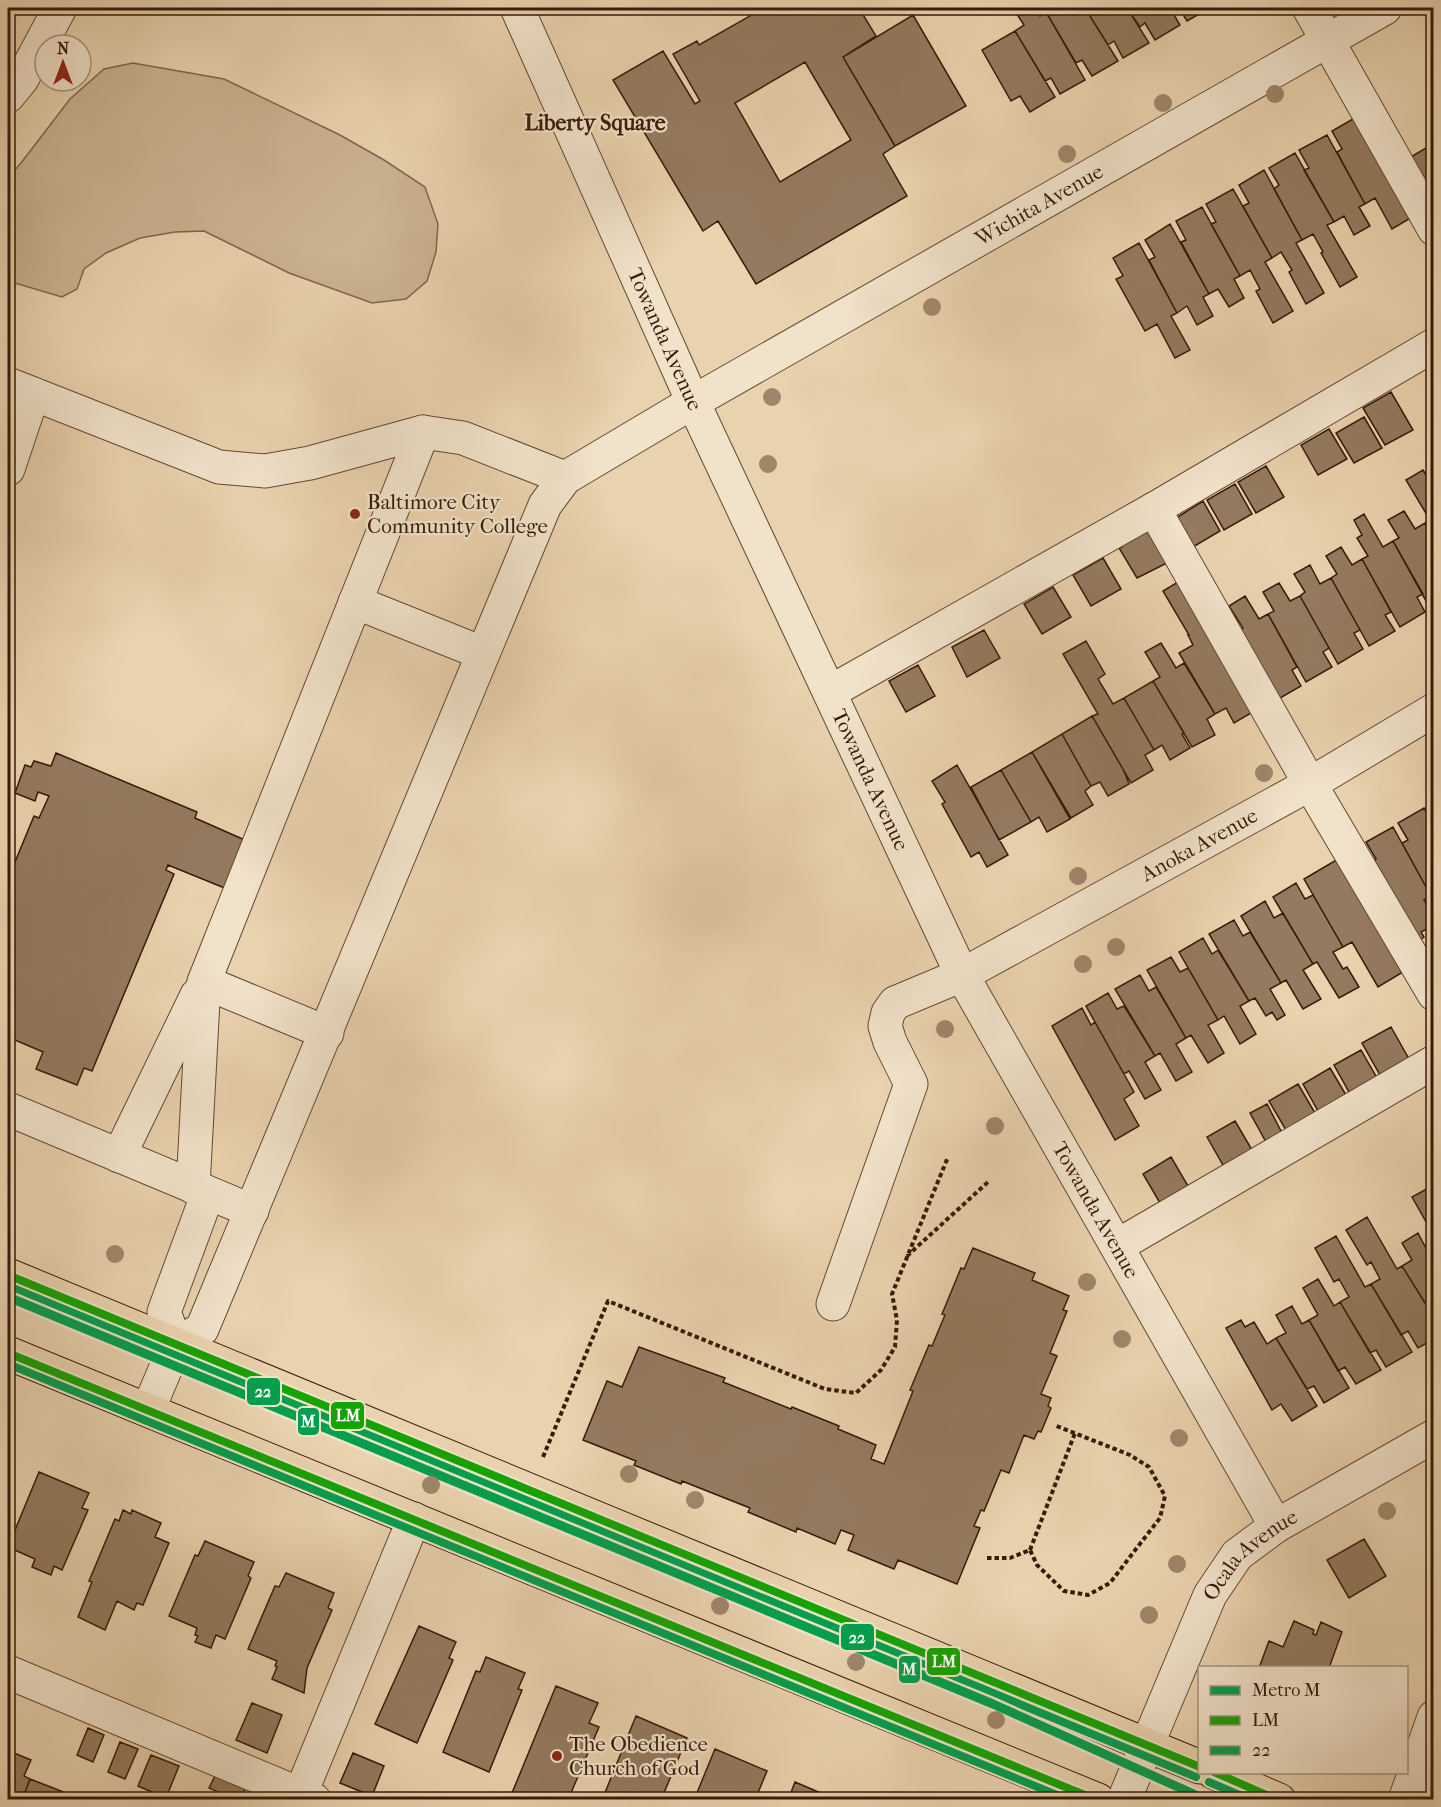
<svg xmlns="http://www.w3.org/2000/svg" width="1441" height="1807" font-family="'IM FELL French Canon',serif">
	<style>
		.green { fill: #cbb392; stroke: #81664e; stroke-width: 1.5 }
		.building { fill: #947a5f; stroke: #371a09; stroke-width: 1.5; fill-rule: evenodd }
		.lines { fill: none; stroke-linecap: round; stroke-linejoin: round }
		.minor-casing { stroke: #644832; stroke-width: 35 }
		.major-casing { stroke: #371a09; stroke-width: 35 }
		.path { stroke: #371a09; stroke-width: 4; stroke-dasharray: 4.5 3; stroke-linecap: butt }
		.minor { stroke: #f1e2ca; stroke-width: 33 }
		.major { stroke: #e9d2ae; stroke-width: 33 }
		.bus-1-casing { stroke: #f1e2ca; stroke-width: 12 }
		.bus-2-casing { stroke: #f1e2ca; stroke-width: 12 }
		.bus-1 { stroke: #16a304; stroke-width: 8 }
		.bus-2 { stroke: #039f4d; stroke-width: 8 }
		.metro-1-casing { stroke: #f1e2ca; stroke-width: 14 }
		.metro-1 { stroke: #039f4d; stroke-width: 9 }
		.tree { fill: #9f866a }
		.poi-dot { fill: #8f2418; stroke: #f1e2ca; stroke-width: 2 }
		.labels { text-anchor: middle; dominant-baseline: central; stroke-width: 4.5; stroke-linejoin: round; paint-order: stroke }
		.street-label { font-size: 21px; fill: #371a09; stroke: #f1e2ca }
		.poi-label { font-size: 21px; fill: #371a09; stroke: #f1e2ca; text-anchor: start }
		.neighbourhood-label { font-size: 22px; font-weight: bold; fill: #371a09; stroke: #f1e2ca }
		.line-badge { stroke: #f1e2ca; stroke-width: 2 }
		.badge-label { font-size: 16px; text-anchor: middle; font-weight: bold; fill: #fff }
	</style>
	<rect width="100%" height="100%" fill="#e9d2ae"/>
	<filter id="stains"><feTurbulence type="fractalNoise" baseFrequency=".00333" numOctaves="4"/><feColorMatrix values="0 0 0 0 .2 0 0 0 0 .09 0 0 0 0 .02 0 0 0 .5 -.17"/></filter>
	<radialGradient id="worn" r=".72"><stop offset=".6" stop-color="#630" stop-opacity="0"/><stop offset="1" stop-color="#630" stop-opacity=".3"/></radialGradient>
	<path class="green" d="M133,63l91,16 116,56 44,25 41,27 13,37 -2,28 -9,29 -21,18 -34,4 -83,-30 -85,-42 -29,1 -35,6 -34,15 -22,16 -7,20 -15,8 -54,-16v-103l13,-15 49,-64 34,-30z"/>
	<path class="building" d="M764,8h95l17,28 -33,21 52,89 -12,8 24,42 -151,88 -38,-63 -15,10 -90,-151 50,-29 32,53 5,-3 -27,-47 24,-13 2,4zM805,62l46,78 -71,42 -45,-79z
		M1013,8h22l5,8 6,-4 39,68 -25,14 -9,-16 -6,3 -30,-50 9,-6z
		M1055,8h30l33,53 -26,15 -10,-16 -6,3 -30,-51z
		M1085,8h42l22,35 -26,15 -9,-17 -6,4z
		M1127,8h43l10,17 -25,15 -10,-17 -5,4z
		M1179,8h31l-23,13z
		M913,15l53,91 -71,40 -52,-89z
		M1015,31l40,66 -25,15 -10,-16 -9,5 -29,-51z
		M1358,116l56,100 -22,13 -17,-31 -10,6 -28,-52 5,-3 -10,-18z
		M1327,135l38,69 -6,3 11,19 -16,9 -10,-19 -10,6 -30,-52 5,-2 -10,-18z
		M1434,143v43l-4,2 -19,-31z
		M1295,153l39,69 -7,3 30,52 -17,10 -19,-34 2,-1 -10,-18 -11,6 -28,-51 5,-4 -10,-17z
		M1264,170l38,70 -6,3 28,50 -18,11 -17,-32 3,-2 -11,-18 -9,6 -29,-52 6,-3 -10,-18z
		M1233,189l39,69 -7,4 28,49 -20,12 -17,-32 4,-2 -10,-19 -10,6 -29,-52 5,-2 -10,-18z
		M1202,207l38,69 -6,3 10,19 -15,9 -11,-18 -9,5 -28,-52 5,-2 -10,-19z
		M1170,224l39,70 -6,3 10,19 -16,9 -10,-19 -10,7 -28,-53 6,-3 -10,-17z
		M1139,243l38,70 -6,3 19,34 -15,8 -18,-34 -12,7 -29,-52 7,-3 -10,-18z
		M8,289l6,3 -6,15z
		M1391,392l22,38 -28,15 -22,-37z
		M1364,417l18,31 -28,15 -18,-30z
		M1329,429l18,30 -29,16 -17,-30z
		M1266,466l18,31 -28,16 -18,-31z
		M1423,470l11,18v51l-9,-16 5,-3 -24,-40z
		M1235,484l17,30 -28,16 -17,-30z
		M1203,501l17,30 -27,16 -17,-29z
		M1404,511l11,18 10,-6 9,16v70l-3,1 -38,-69 6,-3 -11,-18z
		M1364,514l19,33 10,-6 30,53 -6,3 8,15 -25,15 -38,-68 6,-3 -11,-18 5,-3 -8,-15z
		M1153,528l20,32 -36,18 -18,-30 3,-1 -2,-2z
		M1341,547l11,18 10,-6 29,53 -6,3 10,16 -26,15 -38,-68 6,-4 -11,-18z
		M1103,558l18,31 -30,17 -18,-31z
		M1310,565l10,19 11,-6 29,52 -6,3 9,16 -25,15 -38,-68 5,-4 -11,-18z
		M1183,579l75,130 -24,14 -8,-15 -11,6 -36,-61 14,-8 -5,-10h1l-26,-44z
		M1279,583l11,18 10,-5 29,52 -6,4 9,15 -26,15 -38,-68 6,-3 -11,-19z
		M1053,587l18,30 -29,17 -18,-30z
		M1245,596l14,23 9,-5 29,53 -5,3 9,16 -26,15 -39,-68 7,-5 -14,-22z
		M984,630l16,28 -33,19 -15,-30z
		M1086,641l19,33 -7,5 15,25 11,-6 30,52 -9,5 8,15 -22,13 -39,-67 6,-2 -35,-60z
		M1161,643l15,25 8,-5 31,51 -8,5 8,16 -23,12 -39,-66 7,-4 -15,-25z
		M918,665l17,31 -29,16 -17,-31z
		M1153,681l31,52 -2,1 8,14 -20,12 -8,-15 -8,5 -30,-52z
		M1092,716l31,53 6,15 -21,12 -8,-14 -9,4 -29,-52z
		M1062,734l29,52 -6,5 8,14 -22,13 -39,-66z
		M1032,752l38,67 -23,13 -8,-15 -8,5 -30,-52z
		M56,753l141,59 -2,6 52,23 -20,48 -59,-24 -2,5 8,4 -82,197 -8,-3 -7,17 -41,-16 7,-17 -35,-15v-158l26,-63 5,2 10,-22 -11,-4 -3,9 -20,-8 10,-28 6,2 3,-6 17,5z
		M957,765l51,90 -21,12 -8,-15 -8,5 -29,-53 3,-2 -13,-21z
		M1001,770l30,52 -32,18 -28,-53z
		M1424,808l10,17v70l-3,1 -29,-53 6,-3 -10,-17z
		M1393,827l38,69 -7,4 10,16v9l-13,7 3,5 -7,5 -47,-80 6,-3 -10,-17z
		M1338,859l65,113 -25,15 -26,-45 -9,5 -39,-68z
		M1296,883l9,16 8,-4 30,52 -10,5 10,17 4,-2 12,20 -20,11 -22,-36 -4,2 -40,-67z
		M1265,901l9,17 9,-5 30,51 -10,6 18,29 -18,10 -17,-29 -5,3 -40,-67z
		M1234,920l9,16 7,-4 31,51 -11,6 15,26 -8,5 -5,-8 -6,4 -11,-18 -6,3 -40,-67z
		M1203,938l9,16 6,-4 31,51 -9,5 16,28 -16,10 -16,-28 -6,4 -39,-68z
		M1171,957l9,15 8,-4 30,52 -10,5 16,28 -16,10 -17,-28 -5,3 -39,-68z
		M1140,975l9,16 7,-4 30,51 -10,6 16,28 -16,9 -16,-28 -5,3 -40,-67z
		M1108,993l9,16 7,-3 31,50 -10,6 16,28 -16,9 -16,-28 -5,3 -38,-68z
		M1082,1008l9,17 4,-3 39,70 -10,7 15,27 -24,14 -63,-114z
		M1391,1027l18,32 -29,16 -18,-32z
		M1361,1050l16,28 -28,14 -15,-27z
		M1330,1068l16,27 -28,16 -15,-27z
		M1298,1084l17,29 -29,17 -17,-29z
		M1267,1104l15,29 -16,9 -16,-29z
		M1235,1121l17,29 -29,15 -16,-28z
		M1171,1157l17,29 -28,17 -17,-29z
		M1432,1186l2,39 -5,2 -17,-30z
		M1367,1217l30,52 5,-3 32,51v22l-16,9 -10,-17 -7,4 -30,-51 9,-5 -9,-17 -4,3 -21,-35z
		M1418,1233l10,19 6,-4 -1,68 -31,-50 10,-6 -10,-17z
		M1336,1236l29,51 6,-3 41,68 -26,15 -10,-17 -6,3 -30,-51 9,-5 -10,-18 -5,3 -19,-34z
		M973,1248l62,25 -3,7 37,16 -6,14 4,1 -17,42 7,3 -16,38 10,4 -3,8 3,2 -10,24 -3,-1 -4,8 -10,-4 -15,38 -8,-3 -17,41 -3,-1 -7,16 6,2 -23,56 -59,-24 -4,9 -46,-19 6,-15 -13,-5 -6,14 -38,-16 -1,4 -48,-20 2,-4 -68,-27 -1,3 -47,-19 2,-4 -53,-21 24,-59 15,6 17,-40 86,31 -2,4 68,27 1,-2 47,19 -1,3 38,16 -5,14 13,5 29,-73 -3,-1 19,-45 3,1 13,-31 -3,-1 19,-46 3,1z
		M1318,1279l16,27 6,-4 41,68 -25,14 -11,-17 -7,4 -29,-51 9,-5 -15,-27z
		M1292,1306l10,18 7,-4 40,68 -25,15 -10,-17 -7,3 -31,-51 10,-5 -10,-18z
		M1241,1320l4,7 9,-5 13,22 9,-6 41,68 -25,15 -11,-17 -9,6 -46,-82z
		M39,1472l50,21 -7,15 6,2 -26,60 -8,-4 -3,9 -19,-8 3,-8 -27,-12z
		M123,1510l8,4 1,-4 29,13 -6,14 14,6 -26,62 -6,-2 -3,7 -17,-9 -12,29 -27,-13 14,-35 -3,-1 26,-62 4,2z
		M1364,1539l22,37 -37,22 -22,-38z
		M205,1541l49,21 -6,14 3,2 -26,61 -9,-4 -5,13 -16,-6 3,-6 -3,-1 2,-7 -28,-12 26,-61 3,1z
		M286,1573l48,20 -6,15 4,2 -25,58 -3,25 -32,-14 5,-12 -2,-1 2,-5 -29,-12 27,-63 4,1z
		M1294,1621l20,9 -1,4 3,1 5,-13 21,10 -13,36h-70l10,-27 14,6z
		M419,1626l37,16 -7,16 4,2 -36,83 -42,-19z
		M486,1657l39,16 -7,16 4,1 -33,82 -46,-20 33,-81 4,1z
		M556,1686l42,17 -9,20 10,4 -31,73h-55l2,-5 -3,-2z
		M252,1703l30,12 -15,38 -31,-13z
		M636,1716l51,22 -26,62h-59z
		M88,1728l16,7 -11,27 -16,-7z
		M120,1742l18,7 -13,30 -17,-7z
		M715,1749l52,22 -12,29h-61z
		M14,1753l17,7 -7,16 6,3 -8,21h-14v-33z
		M353,1753l31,13 -12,30 -32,-13z
		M151,1755l28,11 -13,32 -28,-12z
		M217,1772l29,14 -6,14h-5l-26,-12z
		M30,1779l31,12 -3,9h-36z
		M795,1782l42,18h-49z
		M61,1791l20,9h-23z"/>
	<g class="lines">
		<defs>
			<g id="minor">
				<path id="s1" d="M517,8l176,394 269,573 314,551"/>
				<path d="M1309,8l125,221"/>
				<path d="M8,96l14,-17 38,-71"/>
				<path d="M8,384l211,83 46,4 45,-8 113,-31 40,6 102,40"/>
				<path d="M8,469l25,-75"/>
				<path d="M1154,509l156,275 124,210"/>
				<path d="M355,602l127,51"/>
				<path d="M830,692l324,-183 280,-164"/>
				<path d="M327,1033l-123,-51 219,-550"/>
				<path d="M8,1109l244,102"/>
				<path d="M119,1156l78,-161"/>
				<path d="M193,1187l11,-205"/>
				<path d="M1117,1246l317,-184"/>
				<path id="s2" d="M833,1304l78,-220 -21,-42 -5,-16 3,-13 7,-10 67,-28 348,-191 124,-74"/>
				<path d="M176,1344l-12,-32 44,-119"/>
				<path id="s3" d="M148,1410l28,-66 26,-15 343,-824 20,-27 128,-76 692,-394"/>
				<path d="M8,1672l306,128"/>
				<path d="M298,1800l116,-281"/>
				<path id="s4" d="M1124,1800l86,-205 27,-40 39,-29 158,-90"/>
				<path d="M1405,1800l29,-83"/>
			</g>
			<path id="major" d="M8,1275l1192,492
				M8,1353l1090,447
				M1213,1772l66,28"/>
		</defs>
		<use href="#minor" class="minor-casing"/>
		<use href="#major" class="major-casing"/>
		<path class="path" d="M907,1256l81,-74
			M543,1457l65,-156 217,88 31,4 25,-23 14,-23 2,-27 -5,-26 56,-137
			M1030,1550l45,-117
			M987,1558h23l20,-8 7,15 27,26 24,4 22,-12 26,-34 24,-31 5,-22 -16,-29 -19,-12 -76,-30"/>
		<use href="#minor" class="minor"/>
		<use href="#major" class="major"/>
		<defs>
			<path id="bus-1" d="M8,1275l1192,492
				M8,1353l1089,447
				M1214,1772l64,28"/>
			<path id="bus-2" d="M8,1286l1188,491
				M8,1364l1061,436
				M1209,1782l42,18"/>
		</defs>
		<use href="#bus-1" class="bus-1-casing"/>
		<use href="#bus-2" class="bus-2-casing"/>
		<use href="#bus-1" class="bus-1"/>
		<use href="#bus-2" class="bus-2"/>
		<defs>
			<path id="metro-1" d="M8,1297l985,407 214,96"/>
		</defs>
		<use href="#metro-1" class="metro-1-casing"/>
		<use href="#metro-1" class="metro-1"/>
	</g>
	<g class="tree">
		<circle cx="1275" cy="94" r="9"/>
		<circle cx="1163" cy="103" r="9"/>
		<circle cx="1067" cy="154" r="9"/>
		<circle cx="932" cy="307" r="9"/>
		<circle cx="772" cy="397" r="9"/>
		<circle cx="768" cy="464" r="9"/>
		<circle cx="1264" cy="773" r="9"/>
		<circle cx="1078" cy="876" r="9"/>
		<circle cx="1116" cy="947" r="9"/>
		<circle cx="1083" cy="964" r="9"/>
		<circle cx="945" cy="1029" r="9"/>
		<circle cx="995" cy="1126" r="9"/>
		<circle cx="115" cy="1254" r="9"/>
		<circle cx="1087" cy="1282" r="9"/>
		<circle cx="1122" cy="1339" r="9"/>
		<circle cx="1179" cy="1438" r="9"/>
		<circle cx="629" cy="1474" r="9"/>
		<circle cx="431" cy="1485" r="9"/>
		<circle cx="695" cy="1500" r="9"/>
		<circle cx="1387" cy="1511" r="9"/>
		<circle cx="1177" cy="1564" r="9"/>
		<circle cx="720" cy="1606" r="9"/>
		<circle cx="1149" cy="1615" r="9"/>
		<circle cx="856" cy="1662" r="9"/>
		<circle cx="996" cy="1720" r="9"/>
	</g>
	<g class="poi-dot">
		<circle cx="355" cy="514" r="6"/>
		<circle cx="557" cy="1756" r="6"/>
	</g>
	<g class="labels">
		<g class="street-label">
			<text stroke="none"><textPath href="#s3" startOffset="1575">Wichita Avenue</textPath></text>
			<text stroke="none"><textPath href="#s1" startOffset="363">Towanda Avenue</textPath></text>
			<text stroke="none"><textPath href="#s1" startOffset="849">Towanda Avenue</textPath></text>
			<text stroke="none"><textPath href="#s2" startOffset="666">Anoka Avenue</textPath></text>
			<text stroke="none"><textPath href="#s1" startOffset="1335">Towanda Avenue</textPath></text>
			<text stroke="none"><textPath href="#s4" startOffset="280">Ocala Avenue</textPath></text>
		</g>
		<g class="poi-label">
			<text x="367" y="502">Baltimore City<tspan x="367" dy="24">Community College</tspan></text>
			<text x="569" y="1744">The Obedience<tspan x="569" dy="24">Church of God</tspan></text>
		</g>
		<g class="neighbourhood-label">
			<text x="595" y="123">Liberty Square</text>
		</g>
	</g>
	<g class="line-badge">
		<rect x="246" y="1377" width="35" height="29" rx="6" fill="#039f4d"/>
		<rect x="330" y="1401" width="35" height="29" rx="6" fill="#16a304"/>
		<rect x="297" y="1407" width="23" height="29" rx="6" fill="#039f4d"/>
		<rect x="840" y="1623" width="35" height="28" rx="6" fill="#039f4d"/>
		<rect x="926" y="1647" width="35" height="29" rx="6" fill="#16a304"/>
		<rect x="898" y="1655" width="23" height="29" rx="6" fill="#039f4d"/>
	</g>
	<g class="badge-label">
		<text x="263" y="1397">22</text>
		<text x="348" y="1421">LM</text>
		<text x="308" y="1427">M</text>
		<text x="857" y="1643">22</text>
		<text x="944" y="1667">LM</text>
		<text x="909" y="1675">M</text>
	</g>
	<rect width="1441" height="1807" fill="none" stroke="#e9d2ae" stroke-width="30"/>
	<rect x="9" y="9" width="1423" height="1789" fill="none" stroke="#371a09" stroke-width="3"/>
	<rect x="15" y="15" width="1411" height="1777" fill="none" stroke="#371a09" stroke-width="1.5"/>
	<rect x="1198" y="1666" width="210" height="108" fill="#f1e2ca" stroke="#a7927d" stroke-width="1.5"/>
	<rect x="1210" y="1686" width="30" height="9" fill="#039f4d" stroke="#a7927d" stroke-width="1.5"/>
	<text x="1252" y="1696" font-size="18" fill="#371a09">Metro M</text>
	<rect x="1210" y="1716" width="30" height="9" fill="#16a304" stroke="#a7927d" stroke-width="1.5"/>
	<text x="1252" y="1726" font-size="18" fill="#371a09">LM</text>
	<rect x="1210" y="1746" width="30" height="9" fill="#039f4d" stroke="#a7927d" stroke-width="1.5"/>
	<text x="1252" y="1756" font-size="18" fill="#371a09">22</text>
	<g transform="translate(63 63)"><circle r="28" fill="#f1e2ca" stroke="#a7927d" stroke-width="1.5"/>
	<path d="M0-4.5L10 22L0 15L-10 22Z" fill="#8f2418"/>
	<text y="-9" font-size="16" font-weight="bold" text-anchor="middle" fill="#371a09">N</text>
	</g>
	<rect width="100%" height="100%" filter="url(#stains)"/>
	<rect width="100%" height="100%" fill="url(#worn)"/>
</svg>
